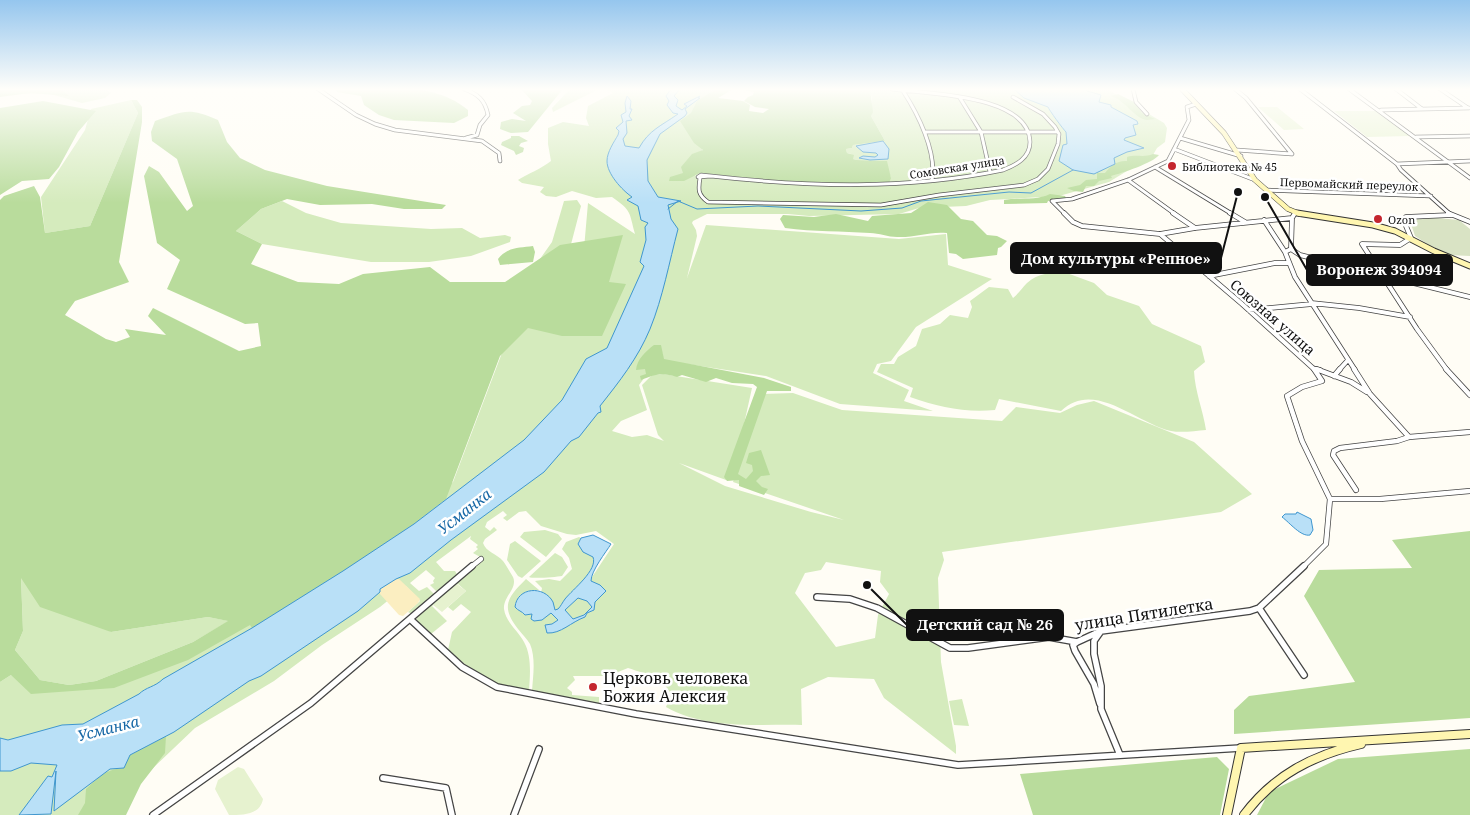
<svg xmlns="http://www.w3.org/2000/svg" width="1470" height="815" font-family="'Noto Serif',serif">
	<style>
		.green { fill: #d5ebbd; fill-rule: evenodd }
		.forest { fill: #b9dc9c; fill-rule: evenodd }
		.sand { fill: #fbeec1 }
		.cemetery { fill: #d9e3c4 }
		.pitch { fill: #e6f2cf }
		.water { fill: #b9e0f7; stroke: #3f96cf; fill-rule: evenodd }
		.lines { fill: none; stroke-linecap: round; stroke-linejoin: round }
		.stream { stroke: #3f96cf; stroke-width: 1 }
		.street-far3-casing { stroke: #444; stroke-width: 4.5 }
		.street-far2-casing { stroke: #444; stroke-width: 5.5 }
		.street-far1-casing { stroke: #444; stroke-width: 6 }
		.street-casing { stroke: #444; stroke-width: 8 }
		.secondary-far2-casing { stroke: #333; stroke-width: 5.5 }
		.secondary-far1-casing { stroke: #333; stroke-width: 7 }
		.secondary-casing { stroke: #333; stroke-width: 10 }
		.street-far3 { stroke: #fff; stroke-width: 3 }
		.street-far2 { stroke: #fff; stroke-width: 4 }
		.street-far1 { stroke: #fff; stroke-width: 4.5 }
		.street { stroke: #fff; stroke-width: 5.5 }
		.secondary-far2 { stroke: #fff6b0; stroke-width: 4.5 }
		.secondary-far1 { stroke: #fff6b0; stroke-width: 5 }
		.secondary { stroke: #fff6b0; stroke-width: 8 }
		.poi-dot { fill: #c4262e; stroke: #fff; stroke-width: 2 }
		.labels { text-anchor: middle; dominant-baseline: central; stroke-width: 5; stroke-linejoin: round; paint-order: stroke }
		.far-poi-label { font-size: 11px; fill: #111; stroke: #fff; text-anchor: start }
		.far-street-label { font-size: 11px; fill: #111; stroke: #fff }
		.street-label { font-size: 14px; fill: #111; stroke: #fff }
		.water-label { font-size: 15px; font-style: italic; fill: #1768a6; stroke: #fff }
		.near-street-label { font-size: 16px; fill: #111; stroke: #fff }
		.near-poi-label { font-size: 16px; fill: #111; stroke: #fff; text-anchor: start }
		.leader { fill: none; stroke: #111; stroke-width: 2 }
		.callout-dot { fill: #111; stroke: #fff; stroke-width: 2 }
		.callout { fill: #111; stroke: #111; stroke-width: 2 }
		.callout-label { font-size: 15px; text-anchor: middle; font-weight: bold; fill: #fff }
	</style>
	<rect width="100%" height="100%" fill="#fffdf5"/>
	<path class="green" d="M0,89h106l5,4 -6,5 -23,5 -35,-10 -32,1z
		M570,89h29l-46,23 -1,-4z
		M606,89h113l-24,87 5,-3 87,9 104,-4 -6,-17 -28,-1 -4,-1 -2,-5 -4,-1 -1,-4 6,-1 1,-3 32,-4 -14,-25 1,-17 -2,-10h133l1,2v-2h103l57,34 3,5 -2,14 -8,6 -4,7 -44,27 -50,14 -69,4 -24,6 -47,2 -20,6 -90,2 -21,-2h-81l-14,7 -1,2 4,7 1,6 -10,42 19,-53 193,14 47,-5 2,31 44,14 -76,48 -25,34 -14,3 -4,9 36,17 -5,11 29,10 -93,-7 -74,-28 -105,-16 2,-7 -24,32 8,25 -26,11 -9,10 20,6 15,-2 17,6 -6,-6 -16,-50 10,-10 11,-1 89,14 -8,36 -18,56 -47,-17 46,23 86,26 33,8 -111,-38 29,-88 31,-1 49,17 160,11 14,-14 44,6 17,-8 17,-4 100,41 58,52 -31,18 -279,40 2,8 -6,18 3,84 15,84v8l-72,-56 -10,-19 -46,-2 -27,12 1,36c-45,-1 -95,5 -136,-18l5,-13c-9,-17 -25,-20 -43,-26l-20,8h-35l2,4 -8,8 5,4v3l27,2v8l-67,-14c1,-14 4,-33 -2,-47 -3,-5 -8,-10 -12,-15 -18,-23 -10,-32 8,-50l13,11 -12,1 -12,13 2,5 5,2 3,4 7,-1v4l4,3 6,-33 -7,-7 14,-2 11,2 12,-12 -3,-11 -7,-9 4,-7 13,-5 2,1 -3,6 17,15 -1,6 -8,13 6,-1 22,-33 -18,-13 -20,4 -9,-1 -26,-8 -15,-15 -7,1 -12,9 -4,-3 4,-3 -4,-4 -16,11 -2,5 5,4 4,-4 3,3 -12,9 -2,4c3,9 14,11 20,18 3,4 7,11 10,16 5,11 -10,20 -9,32 2,14 14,21 20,33 8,14 6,34 5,49l-31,-7 -26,-14 -24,-20 4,-18 19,-20 -10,-8 -8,7 -5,-4 18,-16 -8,-7 -26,22 15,15 -16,13 -15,-13 1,-6 65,-57 -9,-5 5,-4 -2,-2 2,-2 -8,-6 1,-3 -35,26 8,9h11l3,5 -20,17 -8,-8 4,-2 -1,-2 2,-3 -9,-8 -16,13 9,8 8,-4 8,8 -23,19 -4,-2 12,-11 -14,-15 -26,21 -58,38 -48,36 -79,47 -43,41 -59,46h-93v-133l11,-7 49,13 89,-14 304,-192 82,-216 17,-24 12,-41 13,-1 4,6 -12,46 14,8 5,-57 47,31c-6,-22 -3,-23 -23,-37l-16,1 -24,-7 -16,6 -10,-1 -6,-4 4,-5 -22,-4 -4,-3c11,-7 23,-11 33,-19l-3,-17v-16l15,-6 26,4 -3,-8 2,-12 25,-13zM826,562l55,9 -1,11 9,12 -11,21 -3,23 -39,9 -41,-54 10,-20 16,-3z
		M131,100l7,13 -48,113 -45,7 -4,-36 44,-67 6,-21z
		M282,201l24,12 35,10 90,6 31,-1 18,10 25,-3 6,2 -1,5 -39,14 -42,6h-58l-109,-18 -26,-13 25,-22z
		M1064,272l30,11 13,12 32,11 13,18 49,22 4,16 -11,9c1,21 9,39 12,59 -11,1 -25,3 -35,1 -35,-8 -77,-52 -110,-20l-62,-12 -4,11c-30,3 -56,-3 -85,-13l3,-9 -36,-16 4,-8h13l4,-7 18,-11 6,-17 18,-5 10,-9 18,3 4,-11 -2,-6 19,-14 19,2 5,9c6,-5 9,-10 14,-15 11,-10 22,-10 37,-11z
		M545,530l13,4 4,5 -16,18 -26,-20 4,-5z
		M515,541l26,20 -19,17 -4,-2 -11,-16 3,-16z
		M555,553l7,4 6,10 -6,9c-6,1 -29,3 -33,1z
		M21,577l90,55 97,-15 21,4 -36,21 -97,39 -27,4 -29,-5 -25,-30 8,-19z
		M962,699l7,27 -15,-1 -5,-24z"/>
	<path class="forest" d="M0,89h60l9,7 -39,-3 -30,4z
		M336,89c43,0 97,-9 132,21v6l-14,7 -60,-3 -15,-5 -15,-10 -3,-9 -24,-4z
		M521,89h42l-35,43 -17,1 -11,-4 1,-7 11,-3 14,2 -13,-8 9,-7 8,-1 2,-4z
		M716,89h17l-15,9 25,3 7,4 -1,6 14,2 6,-4 -14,-2 -11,-6 4,-4 5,-2 1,-3 -16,-3h132l3,23 -2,4 14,25 -32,4 -1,3 -6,1 1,4 7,2 -1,4 4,1 30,1 4,17 -2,5 -47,2 -55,-3 -87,-9 -16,8h-15l1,-4 13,-4 -2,-6 11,-13 11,-4 -9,-7 -14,-22 11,-8 6,-12z
		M1118,94l16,8 8,11 13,6c-3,0 -5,1 -8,1 -12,-1 -22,-20 -36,-24z
		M131,100h6l5,7v15l-23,140 10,20 -54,19 -10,14 41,24 10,3 14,-5 -5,-8 41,6 -18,-19 5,-8 86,43 22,-5 -3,-23 -13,1 -78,-35 13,-29 -23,-17 -13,-67 5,-10 10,6 28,39 6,-5 -16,-47 -25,-18 -1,-9 4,-11c29,-10 33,-14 63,-1l9,22 13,16 25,12 62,16 119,19 -4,4h-38l-32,-5 -52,1 -33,-6 -26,10 -25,22 26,13 -11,20 47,18 41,2 24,-10 67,-7 20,15h55l55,-37 63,-10 -14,47 17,2 -24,52h-40l-34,-8 -28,28 -54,143 -32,25 -71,48 -91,56 -2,-3 -62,35 -74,28 -83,6 -20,-19 -11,7v-482l4,-4 30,-10 6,11 5,36 45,-7 48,-113zM21,578l19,29 71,25 97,-15 20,4 -35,21 -97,39 -27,4 -29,-5 -25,-30 8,-19z
		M43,101l53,10 -18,21 -19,35 -10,12 -27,2 -22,14v-87z
		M511,136h8l9,5 -7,2 -2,3 5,2 -1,4 -7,3 -2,-4 -13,-6 1,-3 9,-4z
		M1153,154l6,1c-6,8 -37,18 -48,21l1,2 -13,3 -5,5h-8l-3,6 -9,-1 -7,-3 13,-3 6,-5 11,-1v-6h8c5,-7 13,-13 22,-12v-4c9,-3 17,1 26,-3z
		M1050,194l15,2 1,2 -18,3 -1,2 -43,1v-4c15,-3 32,1 46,-6z
		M928,202l19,3 14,14 12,2 14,14 10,1 10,5 -6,6 -3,1 -1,7 -34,4 -7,-5 -7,-1 -2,-20c-17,-2 -33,5 -50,4 -9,0 -18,-4 -27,-4 -28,-2 -56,-1 -85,-5l-5,-9 3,-4 31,2 22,-3 32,7 4,-5 39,-3z
		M533,246l2,6 -2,10 -33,3 -2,-6c9,-12 21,-11 35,-13z
		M654,345h7l3,14 100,19 27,9v4h-24l-29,83 8,5 7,-8 -1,-6 -6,-2 3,-10 12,-3 9,25 -9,1 -5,5 6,6 6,2 -4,6 -25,-9v-6l-12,1 -3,-4 33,-90 -4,-3 -21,-1 -16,-5 -10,4 -24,-7 -5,2c-15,-5 -22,-3 -36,3l-1,-4 6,-2 -1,-5 -9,1c1,-11 10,-19 18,-25z
		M1470,531v187l-236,16v-24l15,-14 106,-14 -51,-86 15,-26 93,-2 -20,-28z
		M166,736l-1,17 -24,31 -15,31h-48l7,-12 1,-14c14,-13 19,-19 37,-21l7,-13z
		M1470,749v66h-213l12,-23 69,-33z
		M1217,757l12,12 -9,46h-187l-13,-41z"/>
	<path class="sand" d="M396,579h3l21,20 -2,4 -15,13 -4,-1 -19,-21v-5z"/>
	<path class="cemetery" d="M1417,216l42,4 11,9v27l-21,-1 -14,-6 -20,-13 -5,-15z"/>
	<path class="pitch" d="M1258,107h19l27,22 -20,1z
		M1334,111h43l33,25 -43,1z
		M457,584l9,7 -24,21 -9,-7z
		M238,767l6,2 19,30c-3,16 -20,16 -34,16l-14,-26 3,-9z"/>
	<path class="water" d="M671,89h9l-6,7 4,4 -2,6 6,4 5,-4 -3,-2 16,-8 -2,2h2l-15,11 2,4 -2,3 -25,18 -13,26 1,21 10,16 23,4 -13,4 3,14 7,10c-9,34 -15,68 -28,100 -12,29 -31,53 -50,77l1,6 -3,1 -19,24 -8,4 -27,31 -93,68 -41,33 -14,6 -16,10v3l-22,19 -97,65 -12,5 -75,51 -44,23 -6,13 -14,1 -56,42 2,-40 -5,43 -32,1 29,-39 4,1 5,-12 -26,-2 -20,8h-11v-33l8,2 54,-15 21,-1 56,-30c7,-7 16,-7 24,-15l89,-51 91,-57 71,-47 110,-84 38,-40 24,-41 21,-11 37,-82 -4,-4 6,-22 -1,-13 3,-4 -7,-3 -3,-14 -11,-6 5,-3c-10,-7 -25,-23 -25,-36 0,-9 7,-19 11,-26l1,-4 -3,-3 7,-6 -2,-7 5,-3 -1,-9 2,-7 4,5 -1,8h2l-3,7 3,4 -6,1 1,12 -4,6 2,7 14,2c10,-18 22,-22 39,-34l-5,-1 -6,-8 2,-4 -3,-5z
		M1014,89h71l2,2 14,4 -2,7 12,3v2l26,14 1,3 -5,1 3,10 -11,3 -1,2 20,8 -17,4 -13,6 1,6 -21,10 -21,-4 -14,-9 4,-16 4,-1 -1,-12c-3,-3 -17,-22 -18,-25l-24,-9z
		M883,141l6,8 -1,10 -18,1 -11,-2 4,-2 12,1 3,-2 -2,-2 -13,-1 -7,-6z
		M1297,512l14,7 2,11 -3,5c-9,2 -20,-12 -28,-18l3,-3h11z
		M593,535l18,9c-5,8 -20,27 -20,37l9,4 6,6 -11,11 -1,8 -7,3 -2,4c-14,5 -24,17 -38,16l-2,-8 7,-1 6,-4 -7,-7 -9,7 -8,1 -3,-2 1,-5 -7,1c-3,-4 -7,-4 -10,-8 2,-20 29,-22 38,-5 1,3 1,5 2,8l3,-1c3,-3 4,-6 7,-10 8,-10 33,-29 28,-42l-10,-5 -5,-8 3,-6zM578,598l9,3 5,6 -8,8 -11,4 -8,-9z"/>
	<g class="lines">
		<path class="stream" d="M668,209l10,-8 19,8 61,-3 103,5 41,-3 19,-7 88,-9 22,1 42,-23"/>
		<defs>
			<path id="street-far3" d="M318,89l38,26 19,9 20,6 87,11 17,12 1,8
				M464,89c14,5 21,11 24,26l-8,10 -3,10 -11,3
				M1133,89l3,13 11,12
				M1235,89l11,9 46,56 -55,-4
				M1300,89l97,75 4,6 49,44
				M1349,89l121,89
				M1396,89l26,20
				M1440,89l28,19
				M903,91c15,23 34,61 29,89
				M960,98l21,34 9,40
				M1381,110l88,-2
				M926,132h131
				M1416,137l54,-1
				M1180,138l61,18
				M1174,149l81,31
				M1397,164l73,-3
				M1155,167l77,47
				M701,175l10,1 -13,1z
				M711,176c97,11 196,14 292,-6 13,-5 27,-12 27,-28 -1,-48 -105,-48 -138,-53
				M700,178c-2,12 -2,17 8,24l173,3 58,-10 85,-10 14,-6 10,-10 10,-25 1,-10 -4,-7 -12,-13 -30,-17
				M1128,180l47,34
				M1266,190l165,6
				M1052,201l13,13
				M1052,201l20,-2 56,-19 40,-19 21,-41 -2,-13 9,-3"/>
			<path id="street-far2" d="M1064,213l9,9 9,4 78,8 35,-6 97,-10
				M1173,213l22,15
				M1230,213l15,9
				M1295,213l-3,5 -1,31 -6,3 10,25 60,93
				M1448,213l22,9
				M1264,220l21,32
				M1160,234l82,70 73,66
				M1291,249l9,6 170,42
				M1209,276l66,-13h14
				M1311,303l48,5 51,9
				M1249,310l63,-6
				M1316,369l4,1
				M1339,370l9,-10
				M1447,370l-30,-41 -55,-85 38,1 11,-7 -5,-12v-9l45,-2"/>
			<path id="street-far1" d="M1314,369l8,12 -20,6 -15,9 15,45 28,58
				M1316,369l35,13 16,10
				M1354,369l16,25 39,43
				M1446,369l24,26
				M1334,376l6,-7
				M1356,490l-23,-35 1,-4 6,-3 57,-7 12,-4 61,-5
				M1330,499h50l90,-8
				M471,567l10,-8
				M1303,567l23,-23 4,-45"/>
			<path id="street" d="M817,597l33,2 27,9 73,40h18l81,-11 28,5 24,-11 149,-20 9,-3 45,-42
				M1259,608l45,67
				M410,619l52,48 35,20 139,27 322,51 283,-17
				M1101,631l-7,10v13l7,32v23l19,46
				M1077,642l-4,3 2,6 19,33 6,20
				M383,778l63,10 6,27
				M153,815l158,-112 161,-137
				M514,815l25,-66"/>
			<path id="secondary-far2" d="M1182,89l42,44 31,47 33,29 12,5"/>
			<path id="secondary-far1" d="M1297,213l76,12 22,6 39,20 36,15"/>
			<path id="secondary" d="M1227,815l14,-67 229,-14
				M1244,815c30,-40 69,-60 117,-71"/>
		</defs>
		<use href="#street-far3" class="street-far3-casing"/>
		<use href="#street-far2" class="street-far2-casing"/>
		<use href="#street-far1" class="street-far1-casing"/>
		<use href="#street" class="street-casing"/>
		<use href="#secondary-far2" class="secondary-far2-casing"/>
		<use href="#secondary-far1" class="secondary-far1-casing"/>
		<use href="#secondary" class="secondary-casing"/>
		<use href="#street-far3" class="street-far3"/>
		<use href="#street-far2" class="street-far2"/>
		<use href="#street-far1" class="street-far1"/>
		<use href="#street" class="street"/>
		<use href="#secondary-far2" class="secondary-far2"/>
		<use href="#secondary-far1" class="secondary-far1"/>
		<use href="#secondary" class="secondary"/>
	</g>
	<linearGradient id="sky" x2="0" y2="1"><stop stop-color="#95c6ee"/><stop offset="0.44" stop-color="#fffefa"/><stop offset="1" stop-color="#fffefa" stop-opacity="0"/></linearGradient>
	<rect width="1470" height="203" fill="url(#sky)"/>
	<g class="poi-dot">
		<circle cx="1172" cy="166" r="5"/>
		<circle cx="1378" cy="219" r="5"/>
		<circle cx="593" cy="687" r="5"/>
	</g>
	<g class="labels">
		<g class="far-poi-label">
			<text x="1182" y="166">Библиотека № 45</text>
			<text x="1388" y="219">Ozon</text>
		</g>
		<g class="far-street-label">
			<text transform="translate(957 167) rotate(-9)">Сомовская улица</text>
			<text transform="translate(1349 184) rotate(2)">Первомайский переулок</text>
		</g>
		<g class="street-label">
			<text transform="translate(1273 317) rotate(41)">Союзная улица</text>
		</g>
		<g class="water-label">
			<text transform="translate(464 511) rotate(-38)">Усманка</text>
			<text transform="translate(108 728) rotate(-14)">Усманка</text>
		</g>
		<g class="near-street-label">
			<text transform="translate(1144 614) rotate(-9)">улица Пятилетка</text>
		</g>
		<g class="near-poi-label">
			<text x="603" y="678">Церковь человека<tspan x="603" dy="18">Божия Алексия</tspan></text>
		</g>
	</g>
	<path class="leader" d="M1238 192L1221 258M1265 197L1307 270M867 585L907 625"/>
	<g class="callout-dot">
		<circle cx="1238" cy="192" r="5"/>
		<circle cx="1265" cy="197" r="5"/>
		<circle cx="867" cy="585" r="5"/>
	</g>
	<g class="callout">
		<rect x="1011" y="243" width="210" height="30" rx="5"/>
		<rect x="1307" y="255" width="145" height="30" rx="5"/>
		<rect x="907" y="610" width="156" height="30" rx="5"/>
	</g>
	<g class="callout-label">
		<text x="1116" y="264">Дом культуры «Репное»</text>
		<text x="1379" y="275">Воронеж 394094</text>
		<text x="985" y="630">Детский сад № 26</text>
	</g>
</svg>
